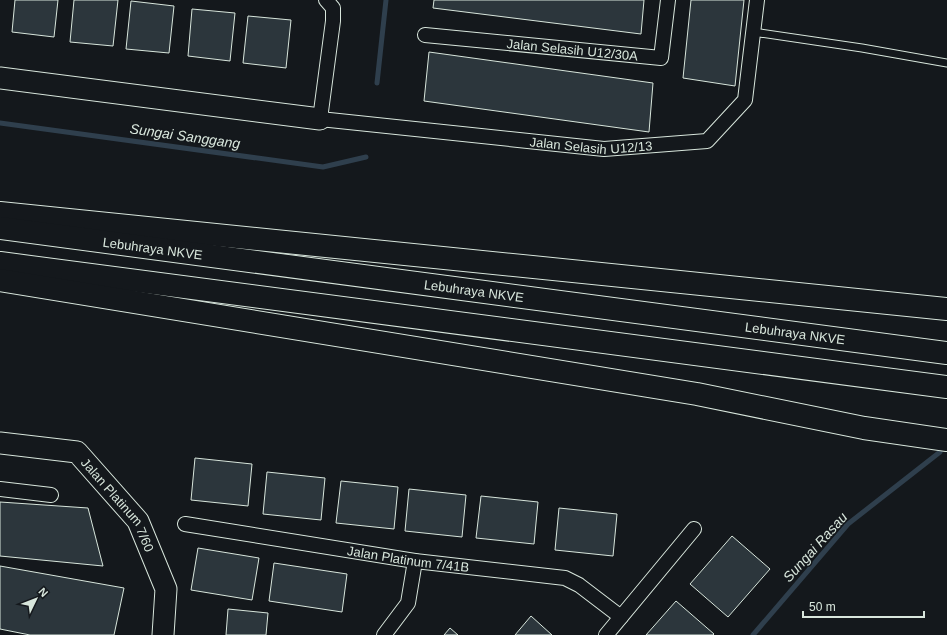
<svg xmlns="http://www.w3.org/2000/svg" width="947" height="635" viewBox="0 0 947 635" font-family="Helvetica,sans-serif">
<style>
.lines{fill:none;stroke-linecap:round;stroke-linejoin:round}
.stream{stroke:#2f3f4d;stroke-width:5}
.building{fill:#2c363c;stroke:#d8e6dc}
.lane-casing{stroke:#d8e6dc;stroke-width:9}
.street-casing{stroke:#d8e6dc;stroke-width:16}
.secondary-casing{stroke:#d8e6dc;stroke-width:23}
.highway-casing{stroke:#d8e6dc;stroke-width:24}
.lane{stroke:#14181c;stroke-width:7}
.street{stroke:#14181c;stroke-width:14}
.secondary{stroke:#14181c;stroke-width:21}
.highway{stroke:#14181c;stroke-width:22}
.labels{text-anchor:middle;stroke-width:3;stroke-linejoin:round;paint-order:stroke}
.street-label{font-size:13px;fill:#d8e6dc;stroke:#14181c}
.water-label{font-size:14px;font-style:italic;fill:#d8e6dc;stroke:#14181c}
</style>
<rect width="100%" height="100%" fill="#14181c"/>
<g class="lines">
<g class="stream">
<polyline points="377,83 386,0"/>
<polyline points="0,123 323,167 366,157"/>
<polyline points="753,635 848,524 940,452"/>
</g>
</g>
<g class="building">
<polygon points="15,0 58,0 54,37 12,32"/>
<polygon points="74,0 118,0 113,46 70,42"/>
<polygon points="434,0 644,0 641,34 433,8"/>
<polygon points="691,0 744,0 735,86 683,78"/>
<polygon points="131,1 174,6 169,53 126,49"/>
<polygon points="192,9 235,13 230,61 188,56"/>
<polygon points="248,16 291,20 286,68 243,63"/>
<polygon points="429,52 653,83 649,132 424,101"/>
<polygon points="195,458 252,464 248,506 191,500"/>
<polygon points="267,472 325,478 321,520 263,514"/>
<polygon points="341,481 398,487 394,529 336,523"/>
<polygon points="409,489 466,495 462,537 405,531"/>
<polygon points="481,496 538,502 534,544 476,538"/>
<polygon points="0,502 88,508 103,566 0,556"/>
<polygon points="559,508 617,514 613,556 555,550"/>
<polygon points="732,536 770,569 728,617 690,584"/>
<polygon points="198,548 259,558 252,600 191,590"/>
<polygon points="274,563 347,574 342,612 269,601"/>
<polygon points="0,566 124,588 114,635 30,635 0,629"/>
<polygon points="676,601 714,634 713,635 646,635"/>
<polygon points="228,609 268,613 266,635 226,635"/>
<polygon points="531,616 552,635 515,635"/>
<polygon points="450,628 458,635 444,635"/>
</g>
<g class="lines">
<defs>
<polyline id="lane" points="753,32 862,48 947,63"/>
<g id="street">
<path id="s1" d="M326,0L333,8V21L320,119L604,149L707,141L745,100L757,0"/>
<path id="s2" d="M425,35L661,58L668,0"/>
<polyline points="0,489 51,495"/>
<path id="s3" d="M185,524L415,561L565,578L579,585L621,617"/>
<polyline points="384,635 408,603 415,561"/>
<polyline points="606,635 694,529"/>
</g>
<g id="secondary">
<polyline points="0,78 320,119"/>
<path id="s4" d="M0,443L77,452L138,521L166,589L163,635"/>
</g>
<g id="highway">
<polyline points="0,213 947,309"/>
<path id="s5" d="M0,228L947,353"/>
<polyline points="0,263 947,387"/>
<polyline points="0,280 697,394 864,428 947,440"/>
</g>
</defs>
<use href="#lane" class="lane-casing"/>
<use href="#street" class="street-casing"/>
<use href="#secondary" class="secondary-casing"/>
<use href="#highway" class="highway-casing"/>
<use href="#lane" class="lane"/>
<use href="#street" class="street"/>
<use href="#secondary" class="secondary"/>
<use href="#highway" class="highway"/>
</g>
<g class="labels">
<g class="street-label">
<text dy="5" stroke="none"><textPath href="#s2" startOffset="148">Jalan Selasih U12/30A</textPath></text>
<text dy="5" stroke="none"><textPath href="#s1" startOffset="395">Jalan Selasih U12/13</textPath></text>
<text dy="5" stroke="none"><textPath href="#s5" startOffset="154">Lebuhraya NKVE</textPath></text>
<text dy="5" stroke="none"><textPath href="#s5" startOffset="478">Lebuhraya NKVE</textPath></text>
<text dy="5" stroke="none"><textPath href="#s5" startOffset="802">Lebuhraya NKVE</textPath></text>
<text dy="5" stroke="none"><textPath href="#s4" startOffset="145">Jalan Platinum 7/60</textPath></text>
<text dy="5" stroke="none"><textPath href="#s3" startOffset="226">Jalan Platinum 7/41B</textPath></text>
</g>
<g class="water-label">
<text transform="translate(185 136) rotate(8)" y="5">Sungai Sanggang</text>
<text transform="translate(815 547) rotate(-48)" y="5">Sungai Rasau</text>
</g>
</g>
<g transform="translate(36 599) rotate(47)" stroke="#14181c" stroke-width="3" paint-order="stroke">
<path d="M0-3L7 15L0 10L-7 15Z" fill="#d8e6dc"/>
<text y="-6" font-size="11" font-weight="bold" text-anchor="middle" fill="#d8e6dc">N</text>
</g>
<path d="M803 611v6h121v-6" fill="none" stroke="#d8e6dc" stroke-width="2"/>
<text x="809" y="611" font-size="12" fill="#d8e6dc" stroke="#14181c" stroke-width="3" paint-order="stroke">50 m</text>
</svg>
